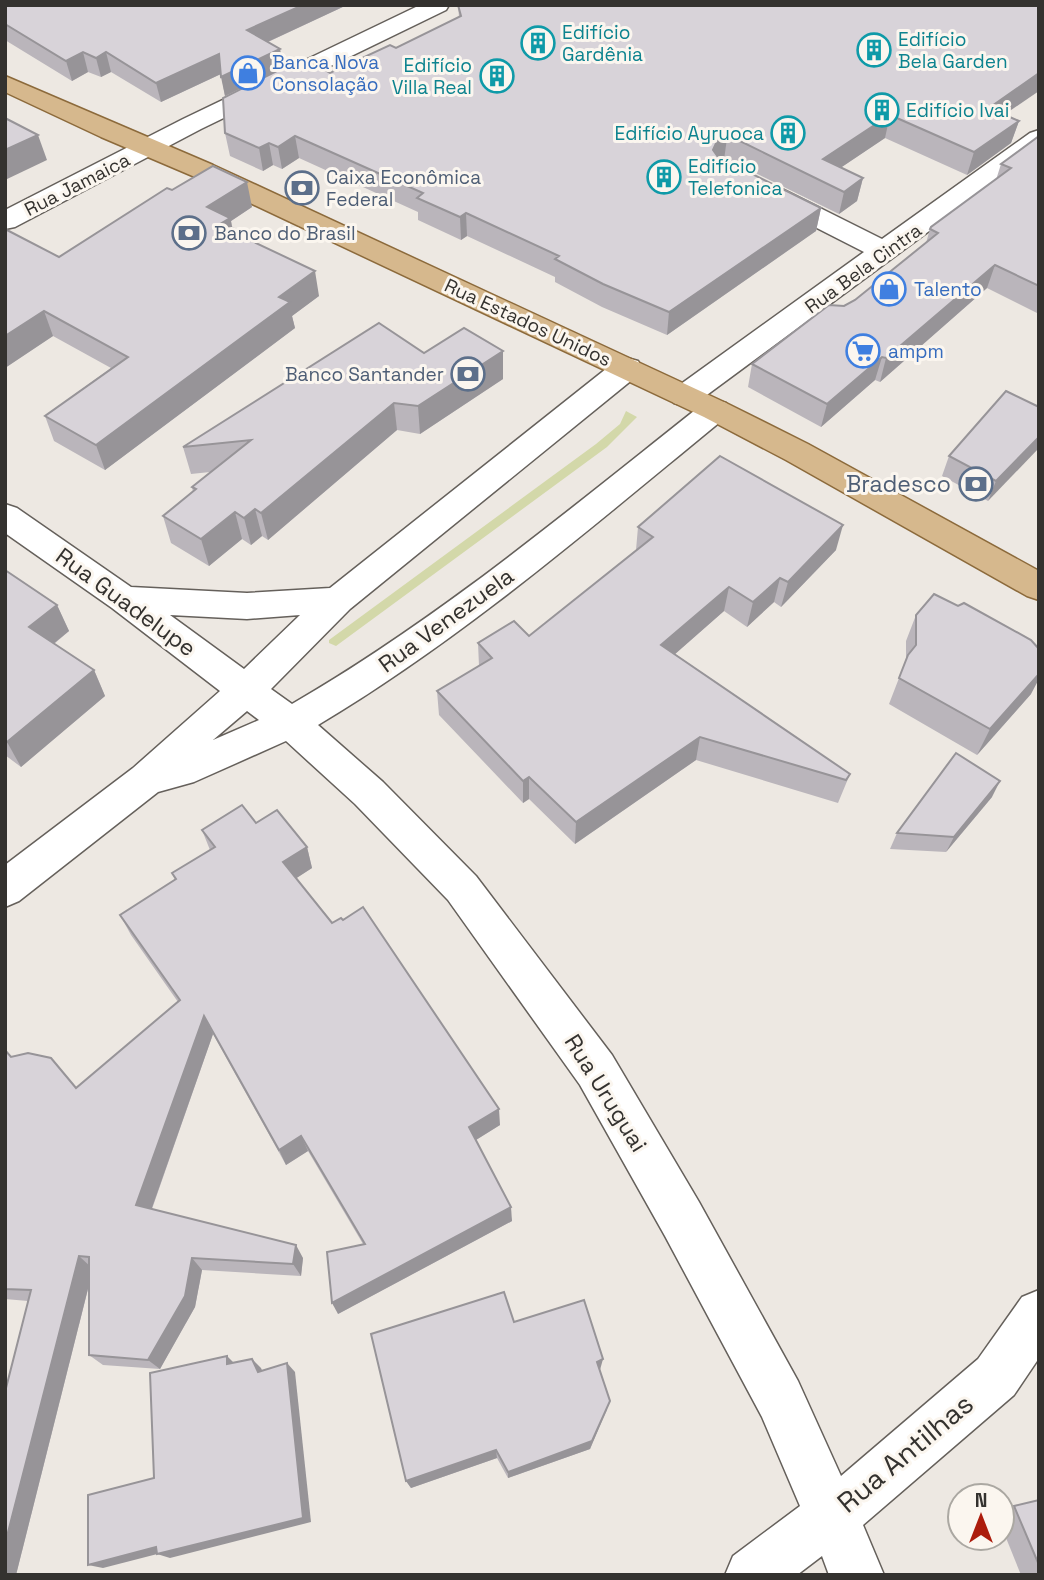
<svg xmlns="http://www.w3.org/2000/svg" width="1044" height="1580" viewBox="0 0 1044 1580" font-family="'Space Grotesk',sans-serif">
<style>
.green{fill:#d3d8a9}
.lines{fill:none;stroke-linecap:round;stroke-linejoin:round}
.minor-casing{stroke:#65605b;stroke-width:3}
.major-casing{stroke:#8c6a3b;stroke-width:3}
.minor{fill:#fff;fill-rule:evenodd}
.major{fill:#d6b88d;fill-rule:evenodd}
.wall{fill:#bab5bb}
.shaded-wall{fill:#979498}
.building{fill:#d8d3d9;stroke:#979498;stroke-width:2}
.labels{text-anchor:middle;stroke-width:6;stroke-linejoin:round;paint-order:stroke}
.far-culture-label{font-size:19px;fill:#0d838f;stroke:#fbf6ef;text-anchor:start}
.far-shop-label{font-size:19px;fill:#366cbe;stroke:#fbf6ef;text-anchor:start}
.far-service-label{font-size:19px;fill:#4e5e75;stroke:#fbf6ef;text-anchor:start}
.far-street-label{font-size:19px;fill:#34322f;stroke:#fbf6ef}
.service-label{font-size:23px;fill:#4e5e75;stroke:#fbf6ef;text-anchor:end}
.street-label{font-size:23px;fill:#34322f;stroke:#fbf6ef}
.near-street-label{font-size:28px;fill:#34322f;stroke:#fbf6ef}
</style>
<rect width="100%" height="100%" fill="#ede8e2"/>
<polygon class="green" points="626,411 637,417 607,447 336,646 329,643 329,640 596,444 620,424"/>
<g class="lines">
<defs>
<g id="minor">
<polygon points="420,5 449,5 446,10 201,129 15,227 5,229 5,210 183,119"/>
<polygon points="1039,130 1039,150 696,403 685,406 674,403 670,396 674,389 864,252 762,200 758,194 762,188 771,186 780,188 882,239 1030,133"/>
<path d="M627,358L638,361L642,368L638,375L350,609L271,689L292,704C439,619 571,508 704,403L715,400L726,403L730,410L726,417C594,525 464,638 318,725L383,782L476,876L612,1055L699,1202L798,1381L841,1476L978,1359L1022,1297L1039,1290V1358L1014,1395L863,1525L884,1575H829L822,1556L797,1575H725L733,1556L800,1506L762,1417L665,1236L580,1085L448,900L355,804L286,741L194,782L158,792L19,901L5,907V865L133,768L220,691L112,608L5,533V504L17,508L131,587L247,593L330,588L616,361ZM170,615L247,619L300,615L244,669ZM247,711L259,720L213,740Z"/>
</g>
<polygon id="major" points="5,76 213,165 726,403 808,444 1039,571 1039,600 1027,596 786,460 704,417 195,177 101,137 5,92"/>
</defs>
<use href="#minor" class="minor-casing"/>
<use href="#major" class="major-casing"/>
<use href="#minor" class="minor"/>
<use href="#major" class="major"/>
</g>
<g class="wall">
<polygon points="5,5 347,5 268,42 280,49 283,68 225,96 221,74 161,102 111,72 101,77 88,72 72,81 5,40"/>
<polygon points="458,5 1005,114 1019,121 1011,143 967,175 885,138 840,168 863,178 857,201 839,214 735,163 726,161 821,208 816,231 667,335 602,307 555,282 555,277 467,236 461,240 418,220 418,212 299,158 282,169 273,165 263,171 230,156 225,133 330,73 396,48 459,17"/>
<polygon points="1039,136 1039,314 987,288 880,382 875,380 821,427 748,387 752,364 844,306 855,300 926,243 930,229 996,180 1001,164"/>
<polygon points="172,190 252,207 231,221 232,228 241,232 242,237 319,296 292,316 295,328 105,470 54,441 45,416 111,368 53,336 5,368 5,229 59,257"/>
<polygon points="424,353 503,379 420,434 397,430 268,540 262,536 251,545 242,539 209,566 171,543 163,516 193,492 192,487 210,472 191,474 183,447"/>
<polygon points="1039,407 988,501 942,476 949,456"/>
<polygon points="638,527 836,550 781,607 774,602 747,627 724,611 675,654 850,774 838,803 696,760 575,844 529,799 523,803 439,715 437,691 479,666 478,643 529,636 636,550"/>
<polygon points="5,570 57,605 69,631 54,644 94,670 105,696 21,767 5,755"/>
<polygon points="916,615 1031,694 977,755 889,704 906,660 906,641"/>
<polygon points="992,797 946,852 890,849 897,833"/>
<polygon points="256,823 307,847 312,868 296,878 500,1125 476,1140 512,1221 338,1314 363,1244 308,1151 286,1165 213,1034 152,1209 303,1258 301,1276 202,1270 195,1307 160,1369 103,1365 89,1355 89,1285 16,1575 28,1301 5,1299 5,1050 11,1057 76,1088 178,1002 131,935 120,915 175,880 172,873 210,850 202,830"/>
<polygon points="514,1322 600,1370 607,1410 590,1449 508,1478 497,1458 411,1488 406,1481"/>
<polygon points="1039,1500 1039,1575 1021,1575 1002,1528 1002,1510"/>
</g>
<g class="shaded-wall">
<polygon points="303,5 347,5 250,50 247,30"/>
<polygon points="280,49 283,68 225,96 221,77"/>
<polygon points="83,52 88,72 72,81 66,61"/>
<polygon points="106,52 111,72 101,77 96,58"/>
<polygon points="219,54 223,73 161,102 156,83"/>
<polygon points="1039,73 1039,91 982,130 989,108"/>
<polygon points="890,115 885,138 821,181 823,159"/>
<polygon points="1019,121 1011,143 967,175 974,152"/>
<polygon points="38,135 47,160 5,180 5,150"/>
<polygon points="295,136 299,158 282,169 278,147"/>
<polygon points="727,138 724,160 710,172 713,150 717,141"/>
<polygon points="269,143 273,165 263,171 259,148"/>
<polygon points="863,178 857,201 839,214 844,192"/>
<polygon points="247,182 252,207 231,221 235,243 207,207"/>
<polygon points="821,208 816,231 667,335 669,312"/>
<polygon points="466,213 467,236 461,240 460,217"/>
<polygon points="995,265 987,288 880,382 886,358"/>
<polygon points="315,271 319,296 292,316 295,328 105,470 96,445 279,297"/>
<polygon points="44,311 53,336 5,368 5,336"/>
<polygon points="503,351 503,379 420,434 418,406"/>
<polygon points="882,357 875,380 821,427 827,404"/>
<polygon points="394,403 397,430 268,540 261,513"/>
<polygon points="1039,437 1039,448 988,501 996,481"/>
<polygon points="255,509 262,536 251,545 244,518"/>
<polygon points="235,512 242,539 209,566 201,539"/>
<polygon points="843,525 836,550 781,607 788,582"/>
<polygon points="780,578 774,602 747,627 753,602"/>
<polygon points="729,587 724,611 658,669 661,645"/>
<polygon points="57,605 69,631 42,653 29,627"/>
<polygon points="94,670 105,696 21,767 7,742"/>
<polygon points="1039,674 1039,679 1031,694 977,755 990,729"/>
<polygon points="700,737 696,760 575,844 576,822"/>
<polygon points="529,777 529,799 523,803 523,781"/>
<polygon points="1000,781 992,797 946,852 954,837"/>
<polygon points="307,847 312,868 289,883 283,862"/>
<polygon points="204,1016 213,1034 148,1219 136,1205"/>
<polygon points="499,1109 500,1125 471,1143 469,1127"/>
<polygon points="301,1136 308,1151 286,1165 279,1150"/>
<polygon points="511,1207 512,1221 338,1314 332,1303"/>
<polygon points="296,1245 303,1258 301,1276 293,1264"/>
<polygon points="79,1256 93,1269 16,1575 5,1575 5,1544"/>
<polygon points="192,1258 202,1270 195,1307 160,1369 148,1360"/>
<polygon points="227,1356 237,1366 227,1364"/>
<polygon points="252,1359 261,1368 267,1381 258,1372"/>
<polygon points="603,1359 600,1370 594,1372 597,1362"/>
<polygon points="287,1363 295,1372 311,1522 170,1558 157,1554"/>
<polygon points="610,1401 590,1449 508,1478 508,1472"/>
<polygon points="496,1450 497,1458 411,1488 406,1481"/>
<polygon points="156,1547 169,1551 103,1568 88,1565"/>
</g>
<g class="building">
<polygon points="5,5 303,5 247,30 280,49 221,77 219,54 156,83 106,52 96,58 83,52 66,61 5,24"/>
<polygon points="458,5 1039,5 1039,73 989,108 1019,121 974,152 890,115 823,159 863,178 844,192 738,140 727,138 717,141 713,150 718,157 821,208 669,312 603,284 555,259 559,256 466,213 460,217 417,198 423,193 295,136 278,147 269,143 259,148 225,133 223,98 303,58 330,73 390,45 396,48 461,16"/>
<polygon points="5,118 38,135 5,150"/>
<polygon points="1039,136 1039,286 995,265 886,358 882,357 827,404 752,364 829,305 844,306 855,300 938,233 930,229 931,227 1011,168 1001,164"/>
<polygon points="213,166 247,182 207,207 230,218 222,223 241,232 237,234 315,271 279,297 290,302 96,445 45,416 128,357 44,311 5,336 5,229 59,257 167,188 172,190"/>
<polygon points="379,323 424,353 464,328 503,351 418,406 394,403 261,513 255,509 244,518 235,512 201,539 163,516 196,489 192,487 251,440 183,447"/>
<polygon points="1006,391 1039,407 1039,437 996,481 949,456"/>
<polygon points="720,456 843,525 788,582 780,578 753,602 729,587 661,645 850,774 846,780 700,737 576,822 529,777 523,781 437,691 492,658 478,643 514,621 529,636 653,537 638,527"/>
<polygon points="5,570 57,605 29,627 94,670 7,742 5,741"/>
<polygon points="934,594 958,606 964,603 1031,640 1039,649 1039,674 990,729 899,678 908,655 916,645 916,615"/>
<polygon points="956,753 1000,781 954,837 897,833"/>
<polygon points="242,805 256,823 277,810 307,847 283,862 332,923 341,918 343,920 363,907 499,1109 469,1127 511,1207 332,1303 327,1252 365,1244 301,1136 279,1150 204,1016 136,1205 296,1245 293,1264 192,1258 185,1296 148,1360 89,1355 89,1257 79,1256 5,1544 5,1392 31,1290 5,1289 5,1050 11,1057 28,1053 51,1058 76,1088 180,1000 120,915 176,879 172,873 215,847 202,830"/>
<polygon points="504,1292 514,1322 584,1300 603,1359 597,1362 610,1401 592,1441 508,1472 496,1450 406,1481 371,1334"/>
<polygon points="227,1356 227,1364 252,1359 258,1372 287,1363 303,1518 157,1554 156,1547 88,1565 88,1495 154,1478 150,1373"/>
<polygon points="1039,1500 1039,1565 1014,1506"/>
</g>
<defs>
<symbol id="building-ring" viewBox="-11 -11 22 22"><circle r="9.5" fill="#fbf6ef" stroke="#0f9aa8" stroke-width="1.5"/><path d="M-4-6H4V6H1V3H-1V6H-4ZM-2.5-4.3h1.7v1.8h-1.7ZM.8-4.3h1.7v1.8H.8ZM-2.5-1h1.7V.8h-1.7ZM.8-1h1.7V.8H.8Z" fill="#0f9aa8"/></symbol>
<symbol id="shop-ring" viewBox="-11 -11 22 22"><circle r="9.5" fill="#fbf6ef" stroke="#3f7fe0" stroke-width="1.5"/><path d="M-5-2.5h2.3a2.7 3.5 0 0 1 5.4 0H5L5.5 6h-11ZM-1.5-2.5h3a1.5 2.3 0 0 0-3 0Z" fill="#3f7fe0"/></symbol>
<symbol id="bank-ring" viewBox="-11 -11 22 22"><circle r="9.5" fill="#fbf6ef" stroke="#5c6f8a" stroke-width="1.5"/><path d="M-6-4H6V4H-6ZM0-2.3a2.3 2.3 0 1 0 0 4.6a2.3 2.3 0 1 0 0-4.6Z" fill="#5c6f8a"/></symbol>
<symbol id="supermarket-ring" viewBox="-11 -11 22 22"><circle r="9.5" fill="#fbf6ef" stroke="#3f7fe0" stroke-width="1.5"/><path d="M-6-5.5h2.5l.6 2H6L4.5 2H-2.5L-4.4-4H-6ZM-1.5 3.2a1.3 1.3 0 1 0 .1 0ZM3 3.2a1.3 1.3 0 1 0 .1 0Z" fill="#3f7fe0"/></symbol>
</defs>
<g fill-rule="evenodd">
<use href="#building-ring" x="519" y="24" width="38" height="38"/>
<use href="#building-ring" x="855" y="31" width="38" height="38"/>
<use href="#shop-ring" x="229" y="54" width="38" height="38"/>
<use href="#building-ring" x="478" y="57" width="38" height="38"/>
<use href="#building-ring" x="863" y="91" width="38" height="38"/>
<use href="#building-ring" x="769" y="114" width="38" height="38"/>
<use href="#building-ring" x="645" y="158" width="38" height="38"/>
<use href="#bank-ring" x="283" y="169" width="38" height="38"/>
<use href="#bank-ring" x="170" y="214" width="38" height="38"/>
<use href="#shop-ring" x="870" y="270" width="38" height="38"/>
<use href="#supermarket-ring" x="844" y="332" width="38" height="38"/>
<use href="#bank-ring" x="449" y="355" width="38" height="38"/>
<use href="#bank-ring" x="957" y="465" width="38" height="38"/>
</g>
<g class="labels">
<g class="far-culture-label">
<text x="562" y="39">Edifício<tspan x="562" dy="22">Gardênia</tspan></text>
<text x="898" y="46">Edifício<tspan x="898" dy="22">Bela Garden</tspan></text>
<text x="472" y="72" text-anchor="end">Edifício<tspan x="472" dy="22">Villa Real</tspan></text>
<text x="906" y="117">Edifício Ivai</text>
<text x="764" y="140" text-anchor="end">Edifício Ayruoca</text>
<text x="688" y="173">Edifício<tspan x="688" dy="22">Telefonica</tspan></text>
</g>
<g class="far-shop-label">
<text x="272" y="69">Banca Nova<tspan x="272" dy="22">Consolação</tspan></text>
<text x="914" y="296">Talento</text>
<text x="888" y="358">ampm</text>
</g>
<g class="far-service-label">
<text x="326" y="184">Caixa Econômica<tspan x="326" dy="22">Federal</tspan></text>
<text x="214" y="240">Banco do Brasil</text>
<text x="444" y="381" text-anchor="end">Banco Santander</text>
</g>
<g class="far-street-label">
<text transform="translate(77 184) rotate(-27)" y="7">Rua Jamaica</text>
<text transform="translate(863 268) rotate(-36)" y="7">Rua Bela Cintra</text>
<text transform="translate(528 322) rotate(25)" y="7">Rua Estados Unidos</text>
</g>
<g class="service-label">
<text x="951" y="492">Bradesco</text>
</g>
<g class="street-label">
<text transform="translate(126 602) rotate(36)" y="8">Rua Guadelupe</text>
<text transform="translate(446 620) rotate(-36)" y="8">Rua Venezuela</text>
<text transform="translate(606 1093) rotate(58)" y="8">Rua Uruguai</text>
</g>
<g class="near-street-label">
<text transform="translate(905 1453) rotate(-40)" y="10">Rua Antilhas</text>
</g>
</g>
<rect width="1044" height="1580" fill="none" stroke="#34322f" stroke-width="14"/>
<g transform="translate(981 1517)"><circle r="33" fill="#fbf6ef" stroke="#aba8a2" stroke-width="2"/>
<path d="M0-5L12 26L0 18L-12 26Z" fill="#ac1c0c"/>
<text y="-10" font-size="19" font-weight="bold" text-anchor="middle" fill="#34322f">N</text>
</g>
</svg>
